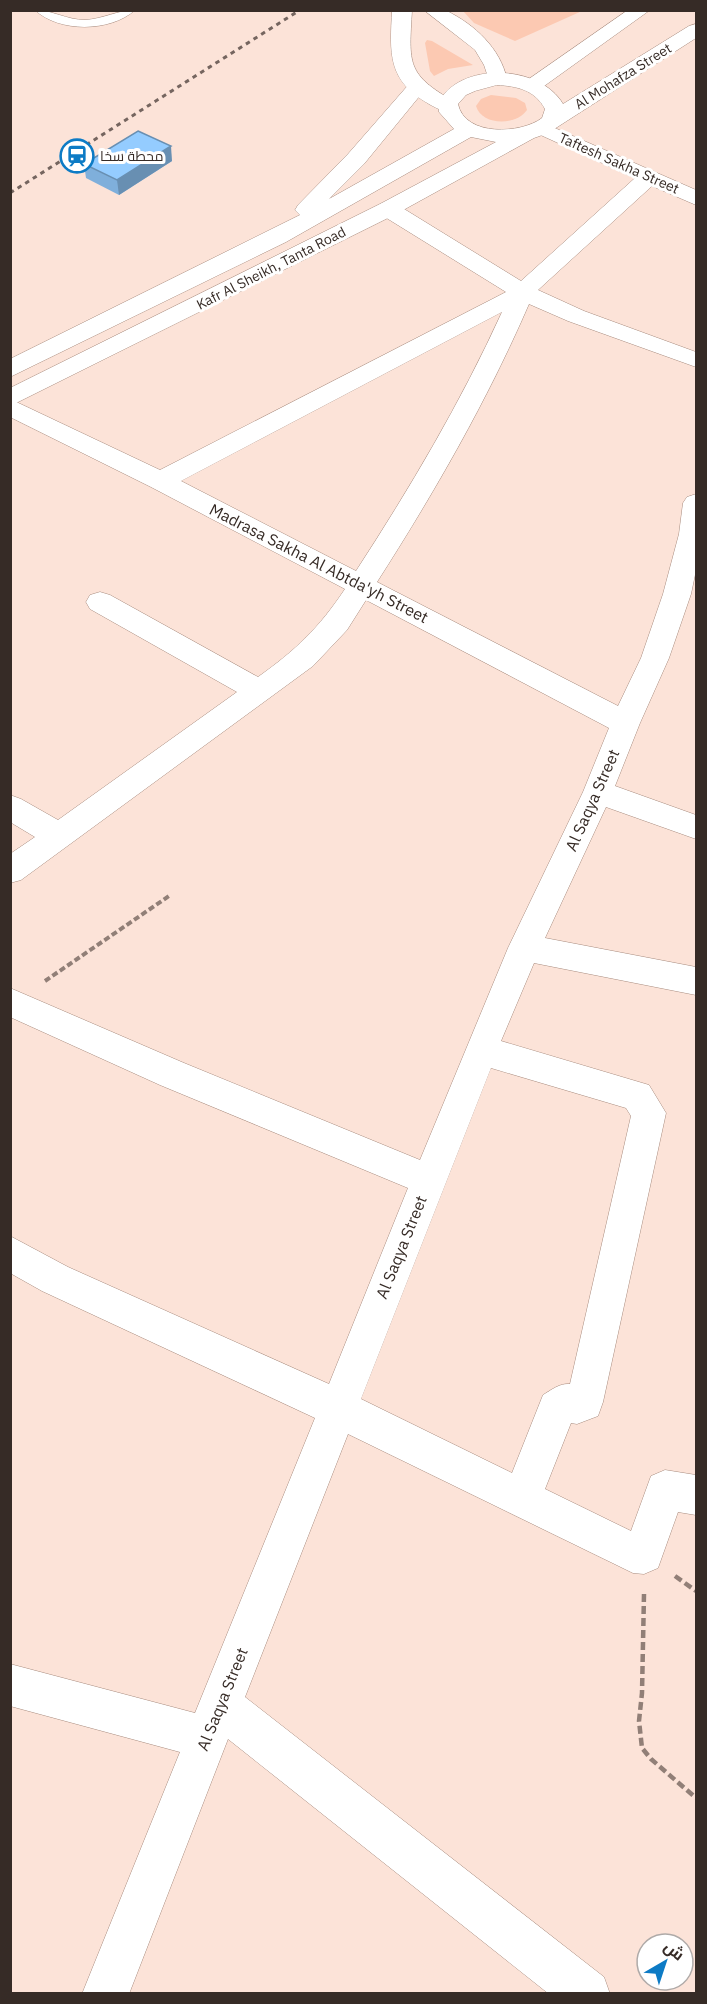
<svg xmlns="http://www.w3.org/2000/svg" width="707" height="2004" viewBox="0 0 707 2004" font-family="'IBM Plex Sans',Cairo,sans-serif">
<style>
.green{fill:#fcc9b2}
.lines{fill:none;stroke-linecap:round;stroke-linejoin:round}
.service-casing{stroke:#a88c7f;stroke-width:1}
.minor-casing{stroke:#a88c7f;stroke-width:1}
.tertiary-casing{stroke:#a88c7f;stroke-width:1}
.secondary-casing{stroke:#a88c7f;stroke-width:1}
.primary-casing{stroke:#a88c7f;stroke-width:1}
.path-far1{stroke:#917f77;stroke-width:4;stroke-dasharray:6 3;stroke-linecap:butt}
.path{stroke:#917f77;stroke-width:4.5;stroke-dasharray:8 4;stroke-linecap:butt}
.service{fill:#fff;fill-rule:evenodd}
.minor{fill:#fff;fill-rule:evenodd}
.tertiary{fill:#fff;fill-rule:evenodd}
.secondary{fill:#fff;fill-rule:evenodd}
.primary{fill:#fff;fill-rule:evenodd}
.rail{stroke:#75655f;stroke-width:3;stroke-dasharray:4.5 4.5;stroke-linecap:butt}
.wall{fill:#7fafdb}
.shaded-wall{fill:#688fb2}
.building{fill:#94ccff;stroke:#688fb2;stroke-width:1.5}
.labels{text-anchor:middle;stroke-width:6;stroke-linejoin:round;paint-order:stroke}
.far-street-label{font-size:14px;fill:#362b26;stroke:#fff}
.far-poi-label{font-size:14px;fill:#362b26;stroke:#fff;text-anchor:start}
.street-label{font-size:16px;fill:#362b26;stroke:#fff}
</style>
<rect width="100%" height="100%" fill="#fce3d8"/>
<g class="green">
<polygon points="463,11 582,11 515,41 474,23"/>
<polygon points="427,40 432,41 473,65 448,69 434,76 430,71 425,43"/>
<path d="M491,95L516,98L525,103L527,110C516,126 482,126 476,106L481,99Z"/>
</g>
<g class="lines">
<defs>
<path id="service" d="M35,10C52,10 67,20 85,20C103,19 118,10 135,10C111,32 59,33 35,10Z"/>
<path id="minor" d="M541,122L696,190V205L652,186L538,290L584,311L696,352V367L568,321L529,304C487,401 434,493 377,582L618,706L641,658L663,594L679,534L683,503L687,497L696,494V570L691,594L669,658L640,723L615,786L696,815V839L606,807L545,938L696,967V995L534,963L501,1041L649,1085L666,1113L603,1402L598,1416L577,1424L571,1423L545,1489L631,1531L651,1476L665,1470L696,1475V1515L678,1512L658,1568L644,1574L633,1573L348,1434L245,1697L604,1977L610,1994H549L228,1739L129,1994H82L180,1752L10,1706V1664L195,1713L315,1418L42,1291L10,1273V1236L68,1267L329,1384L408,1188L160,1085L10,1017V988L184,1063L420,1160L508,948L583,792L609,728L366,600L347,630L313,666L21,880L10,883V854L35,837L10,822V795L21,799L58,820L237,692L90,609L86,602L90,595L100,592L110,595L258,677C296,650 319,628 345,589L151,487L10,417V399L160,470L506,292L380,214L377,209L380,204L388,202L396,204L521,281L635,178L534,132L531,128L534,124ZM502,312C461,402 410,488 356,571L181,481ZM491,1068L626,1108L631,1116L570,1384C560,1383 551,1390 543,1395L512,1473L361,1399Z"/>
<g id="tertiary">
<path d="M392,10H412C409,64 406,74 455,102L458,106L455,110C445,113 438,109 429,104C387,80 390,54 392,10Z"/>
<path d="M424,10C430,10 441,9 447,11C475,25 500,48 507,79L504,83H490L484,65L475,50Z"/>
</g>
<polygon id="secondary" points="628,10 650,10 540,89 526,89 523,85 526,81"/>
<path id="primary" d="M696,24V38L548,133L534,138L396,214L10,406V388L380,204L496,142L471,137L286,242L10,377V359L300,215L295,210L298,205L348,154L410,83H424L427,87L364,164L329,199L454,129L439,112L438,104C458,61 540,64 563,104L689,26ZM497,85C517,86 535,90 545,109L542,118C521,134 465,137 458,104L466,95L475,91Z"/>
</defs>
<use href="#service" class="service-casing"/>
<use href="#minor" class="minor-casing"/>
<use href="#tertiary" class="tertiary-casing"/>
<use href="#secondary" class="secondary-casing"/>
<use href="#primary" class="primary-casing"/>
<polyline class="path-far1" points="45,981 169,896"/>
<g class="path">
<polyline points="675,1576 696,1591"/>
<polyline points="644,1594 642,1693 639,1721 642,1748 651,1759 696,1798"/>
</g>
<use href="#service" class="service"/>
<use href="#minor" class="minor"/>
<use href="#tertiary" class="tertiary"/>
<use href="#secondary" class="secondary"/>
<use href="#primary" class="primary"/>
<polyline class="rail" points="10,193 300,10"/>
</g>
<polygon class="wall" points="172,161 119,195 86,178 84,164"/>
<polygon class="shaded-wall" points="171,146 172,161 119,195 117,180"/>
<polygon class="building" points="138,131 171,146 117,180 84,164"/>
<defs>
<symbol id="station-ring" viewBox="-11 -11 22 22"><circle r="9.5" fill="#fff" stroke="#0d7bc5" stroke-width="1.5"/><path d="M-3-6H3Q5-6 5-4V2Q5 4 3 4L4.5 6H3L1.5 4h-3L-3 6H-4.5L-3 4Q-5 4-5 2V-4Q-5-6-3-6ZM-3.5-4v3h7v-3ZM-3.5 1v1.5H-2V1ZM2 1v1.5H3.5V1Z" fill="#0d7bc5"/></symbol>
</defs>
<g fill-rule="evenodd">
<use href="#station-ring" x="58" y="137" width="38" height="38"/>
</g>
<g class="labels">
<g class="far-street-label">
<text transform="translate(623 76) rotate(-32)" y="5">Al Mohafza Street</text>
<text transform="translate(619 163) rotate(24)" y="5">Taftesh Sakha Street</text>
<text transform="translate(271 268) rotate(-27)" y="5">Kafr Al Sheikh, Tanta Road</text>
</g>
<g class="far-poi-label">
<text x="100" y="161">محطة سخا</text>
</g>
<g class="street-label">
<text transform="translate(319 563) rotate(27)" y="6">Madrasa Sakha Al Abtda'yh Street</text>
<text transform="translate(592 800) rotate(-66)" y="6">Al Saqya Street</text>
<text transform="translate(401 1247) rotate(-68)" y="6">Al Saqya Street</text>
<text transform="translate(222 1699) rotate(-68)" y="6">Al Saqya Street</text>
</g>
</g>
<rect width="707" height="2004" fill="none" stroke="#362b26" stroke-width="24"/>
<g transform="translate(665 1962) rotate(39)"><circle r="28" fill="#ffffff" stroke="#afaaa8" stroke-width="1.5"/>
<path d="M0-4.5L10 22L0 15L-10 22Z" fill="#0d7bc5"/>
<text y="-9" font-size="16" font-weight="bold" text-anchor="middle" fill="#362b26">ش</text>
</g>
</svg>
